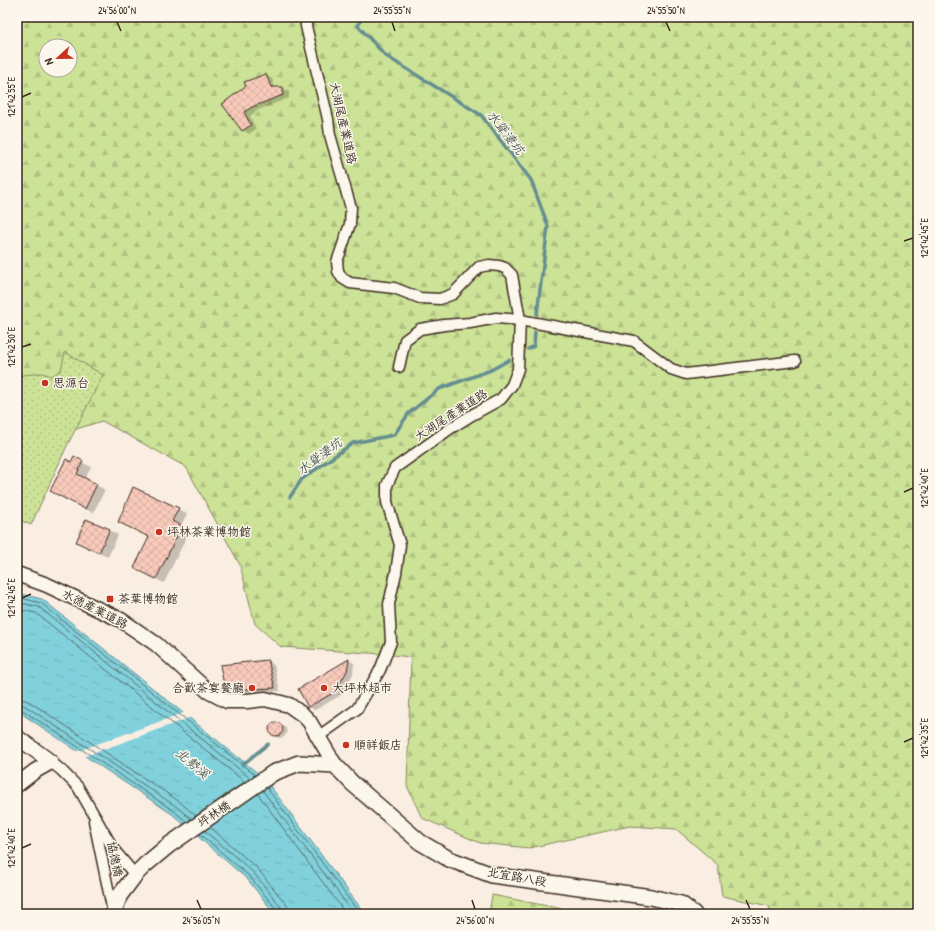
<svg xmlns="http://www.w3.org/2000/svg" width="935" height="931" viewBox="0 0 935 931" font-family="'Patrick Hand','LXGW WenKai TC',sans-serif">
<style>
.forest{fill:url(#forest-firs);stroke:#84865a;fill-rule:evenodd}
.park{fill:url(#park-dots);stroke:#84865a}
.water{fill:url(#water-ripples);stroke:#658e91}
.pier{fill:#faeee2}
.shadow{fill:#0003}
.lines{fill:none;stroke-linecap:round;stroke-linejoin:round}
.shore{stroke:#576d6a;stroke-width:1}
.stream{stroke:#658e91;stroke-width:3.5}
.building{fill:url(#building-cross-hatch);stroke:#3b2a1e}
.street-casing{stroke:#3b2a1e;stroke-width:13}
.secondary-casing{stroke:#3b2a1e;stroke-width:17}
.primary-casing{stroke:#3b2a1e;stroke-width:18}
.street{stroke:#fbf7ec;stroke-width:10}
.secondary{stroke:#fbf7ec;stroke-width:14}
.primary{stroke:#fbf7ec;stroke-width:15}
.ticks{fill:none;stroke:#3b2a1e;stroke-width:1.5}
.poi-dot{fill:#c8321e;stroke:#fbf7ec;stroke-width:1.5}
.labels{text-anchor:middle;stroke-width:3;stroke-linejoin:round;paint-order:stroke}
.street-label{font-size:12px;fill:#3b2a1e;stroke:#fbf7ec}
.poi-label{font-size:12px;fill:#3b2a1e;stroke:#fbf7ec;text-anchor:start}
.water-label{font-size:13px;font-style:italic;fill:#505c57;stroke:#fbf7ec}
.neatline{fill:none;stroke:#3b2a1e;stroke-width:1.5}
.ticks-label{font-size:10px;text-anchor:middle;fill:#3b2a1e}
</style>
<defs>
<pattern id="forest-firs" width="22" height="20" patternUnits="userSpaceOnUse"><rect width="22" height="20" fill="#cce297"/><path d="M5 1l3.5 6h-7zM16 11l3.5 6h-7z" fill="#b0c282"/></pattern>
<pattern id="park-dots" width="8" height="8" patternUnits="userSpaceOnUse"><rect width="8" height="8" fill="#cce297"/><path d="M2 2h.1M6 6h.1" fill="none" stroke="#b0c282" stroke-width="1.8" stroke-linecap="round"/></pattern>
<pattern id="water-ripples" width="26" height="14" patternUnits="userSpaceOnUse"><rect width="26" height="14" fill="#81d1dd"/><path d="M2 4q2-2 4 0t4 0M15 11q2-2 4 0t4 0" fill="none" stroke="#70b4bd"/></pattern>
<pattern id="building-cross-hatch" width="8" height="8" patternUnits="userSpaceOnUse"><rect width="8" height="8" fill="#f8cabc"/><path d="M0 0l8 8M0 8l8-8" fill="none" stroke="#d6aea1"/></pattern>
</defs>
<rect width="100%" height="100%" fill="#faeee2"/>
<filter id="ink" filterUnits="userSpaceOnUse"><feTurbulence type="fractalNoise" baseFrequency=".025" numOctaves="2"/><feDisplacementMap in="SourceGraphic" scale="8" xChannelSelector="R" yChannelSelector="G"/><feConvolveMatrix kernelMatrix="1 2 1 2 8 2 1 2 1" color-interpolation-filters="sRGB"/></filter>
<g filter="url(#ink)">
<g class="forest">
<path d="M17,17H918V914H771L769,906L722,896L718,865L676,829L630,826L529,848L480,843L422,818L407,786L411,657L382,654L281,647L255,624L240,565L186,467L102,421L48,438L17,433ZM46,46H70V70H46Z"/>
<polygon points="492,895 588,914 489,914"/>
</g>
<polygon class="park" points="65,352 103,375 66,448 31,525 22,521 17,519 17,377 23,375 42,373 52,376 61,370"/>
<polygon class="water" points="17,593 42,599 265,779 365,914 275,914 247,879 172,814 22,714 17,714"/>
<polygon class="pier" points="186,712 192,717 83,757 75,752"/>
<g class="shadow">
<polygon points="265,75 272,79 275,88 283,88 289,91 289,98 258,110 250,116 256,129 249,134 243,130 223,104"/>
<polygon points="74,458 91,467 85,479 105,490 93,513 60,496"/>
<polygon points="178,509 187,514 180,527 189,532 164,583 144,573"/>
<polygon points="109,530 118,535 108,557 85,546"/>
<polygon points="349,660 354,663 353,674 341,695 315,710 309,707 300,690"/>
<polygon points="268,661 274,665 280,691 232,693 226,689"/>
<polygon points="277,723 286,728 287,733 284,737 279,738 270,733 269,728 272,724"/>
</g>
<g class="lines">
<g class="shore">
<polyline points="17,597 41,603 255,775"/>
<polyline points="17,602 39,607 250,778"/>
<polyline points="17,609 36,613 245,782"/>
<polyline points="17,699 25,700 30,702 180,802 196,816"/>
<polyline points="17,705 23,705 27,707 177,807 191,819"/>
<polyline points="17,710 24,711 174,811 187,822"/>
<polyline points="267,788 360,914"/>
<polyline points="263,791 354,914"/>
<polyline points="258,794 346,914"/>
<polyline points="210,827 257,868 286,904 289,909 289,914"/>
<polyline points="205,831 253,872 281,907 283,914"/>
<polyline points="200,834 249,876 277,910 278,914"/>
</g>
<g class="stream">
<polyline points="362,17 358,26 386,56 481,115 531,180 548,226 537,314"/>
<polyline points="528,349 534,346 535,332"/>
<polyline points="290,497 302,479 353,443 394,435 409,413 439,389 491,370 509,360"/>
<polyline points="242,765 268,744"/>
</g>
</g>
<g class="building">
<polygon points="266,74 271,87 283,87 283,95 252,107 244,112 251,125 242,131 222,104 246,86 244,82"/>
<polygon points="74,456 83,461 77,474 97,484 85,509 50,491 66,459 71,462"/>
<polygon points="133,487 179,508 172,521 182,526 156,579 134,568 149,537 118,522"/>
<polygon points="86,519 110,529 99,553 76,542"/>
<polygon points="349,659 347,671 335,692 308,707 298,689"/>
<polygon points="268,660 275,688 225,690 220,665"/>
<circle cx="276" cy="729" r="7"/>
</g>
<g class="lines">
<defs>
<g id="street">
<polyline points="306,17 306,26 328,119 330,135 351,208 350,224 337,262 338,271 342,278 350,283 394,288 420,298 440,299 453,294 479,267 489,265 499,266 505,268 512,275 520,320 518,369 512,385 501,399 472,415 451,428 395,468 387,485 387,502 400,545 396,573 389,604 391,642 380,670 357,709 319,736"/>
<polyline points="399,367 405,340 420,329 444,325 470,323 496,318 520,320 634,341 671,369 686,374 795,361"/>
<polyline points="51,762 61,770 78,787 114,850 135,875"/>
<polyline points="94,821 113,912"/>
</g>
<g id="secondary">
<polyline points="17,574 47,585 121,620 156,644 208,691 227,701 247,701 265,699 289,705 303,715 309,721 335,765"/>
<polyline points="17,737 51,762 35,771 17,785"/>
</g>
<polyline id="primary" points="113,914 120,895 135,875 145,865 169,845 273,773 299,763 335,765 352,783 420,842 449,859 492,875 651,897 681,904 694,914"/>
</defs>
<use href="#street" class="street-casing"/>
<use href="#secondary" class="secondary-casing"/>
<use href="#primary" class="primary-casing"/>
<use href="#street" class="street"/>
<use href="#secondary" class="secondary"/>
<use href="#primary" class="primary"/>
</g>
</g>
<path class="ticks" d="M117,22L121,31M392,22L395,31M666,22L670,31M22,97L31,93M904,241L913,238M22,347L31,344M904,492L913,488M22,598L31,594M904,742L913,738M22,848L31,844M197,900L201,909M472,900L475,909M746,900L750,909"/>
<g class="poi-dot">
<circle cx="45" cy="383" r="4"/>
<circle cx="159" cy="532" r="4"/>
<rect x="106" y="595" width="8" height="8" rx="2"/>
<circle cx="252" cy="688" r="4"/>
<circle cx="324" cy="688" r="4"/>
<circle cx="346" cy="745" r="4"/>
</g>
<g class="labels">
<g class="street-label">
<text transform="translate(343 123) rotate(77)" y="4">大湖尾產業道路</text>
<text transform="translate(451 415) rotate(-33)" y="4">大湖尾產業道路</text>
<text transform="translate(95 609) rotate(27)" y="4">水德產業道路</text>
<text transform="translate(214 814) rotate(-34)" y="4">坪林橋</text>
<text transform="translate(115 859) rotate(78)" y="4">協德橋</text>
<text transform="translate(517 877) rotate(10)" y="4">北宜路八段</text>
</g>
<g class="poi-label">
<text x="53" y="387">思源台</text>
<text x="167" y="536">坪林茶業博物館</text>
<text x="118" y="603">茶葉博物館</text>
<text x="244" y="692" text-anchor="end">合歡茶宴餐廳</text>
<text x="332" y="692">大坪林超市</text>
<text x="354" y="749">順祥飯店</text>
</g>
<g class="water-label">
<text transform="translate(506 132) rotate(52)" y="5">水聳淒坑</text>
<text transform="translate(319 456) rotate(-37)" y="5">水聳淒坑</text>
<text transform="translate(193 763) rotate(40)" y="5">北勢溪</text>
</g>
</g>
<rect width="935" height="931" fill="none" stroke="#fbf7ec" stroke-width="44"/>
<g transform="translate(58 58) rotate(248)"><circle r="19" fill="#fbf7ec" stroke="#aea59a"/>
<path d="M0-3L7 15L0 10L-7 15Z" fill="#c8321e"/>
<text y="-6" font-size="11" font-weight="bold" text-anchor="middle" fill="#3b2a1e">N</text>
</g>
<rect x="22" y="22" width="891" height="887" class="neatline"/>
<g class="ticks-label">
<text x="117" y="14">24°56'00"N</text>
<text x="392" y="14">24°55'55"N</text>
<text x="666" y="14">24°55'50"N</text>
<text transform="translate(11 97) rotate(-90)" y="4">121°42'55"E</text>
<text transform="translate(924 238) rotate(-90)" y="4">121°42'45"E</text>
<text transform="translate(11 347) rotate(-90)" y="4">121°42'50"E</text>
<text transform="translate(924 488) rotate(-90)" y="4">121°42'40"E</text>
<text transform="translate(11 598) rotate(-90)" y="4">121°42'45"E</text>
<text transform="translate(924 738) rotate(-90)" y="4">121°42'35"E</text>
<text transform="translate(11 848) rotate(-90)" y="4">121°42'40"E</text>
<text x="201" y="924">24°56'05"N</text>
<text x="475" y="924">24°56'00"N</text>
<text x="750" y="924">24°55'55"N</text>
</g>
</svg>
